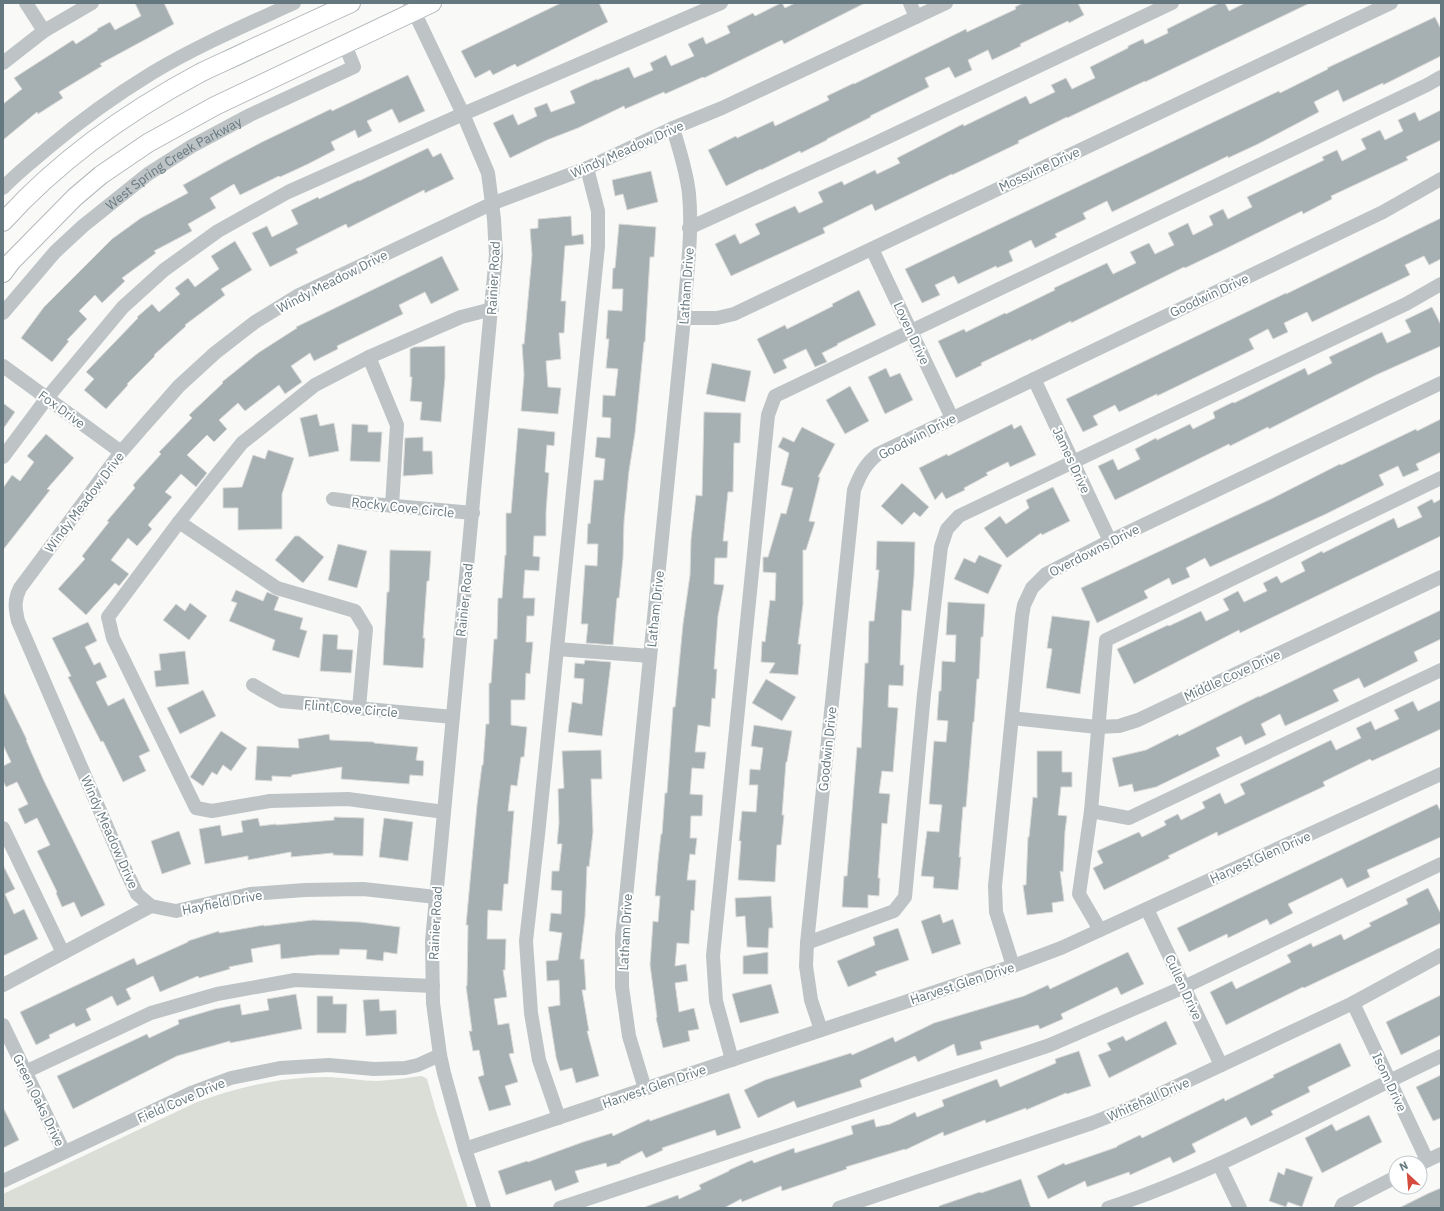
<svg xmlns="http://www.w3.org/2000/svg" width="1444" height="1211" viewBox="0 0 1444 1211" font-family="'IBM Plex Sans',sans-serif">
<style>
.green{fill:#daded7}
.building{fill:#a6b0b3;stroke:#dbdbd9}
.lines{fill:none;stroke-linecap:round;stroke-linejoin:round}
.major-casing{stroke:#b2b8bb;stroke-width:20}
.minor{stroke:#bec4c6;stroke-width:14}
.major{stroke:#fff;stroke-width:18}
.labels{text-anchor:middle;stroke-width:4;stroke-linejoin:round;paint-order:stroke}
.street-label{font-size:13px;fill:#66787f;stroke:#fff}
</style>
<rect width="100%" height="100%" fill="#f9f9f7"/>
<path class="green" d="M421,1076L424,1077L427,1079L436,1111L468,1208H3V1194L197,1102C239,1087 281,1077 326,1077C343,1077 361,1081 378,1081C392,1080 407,1078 421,1076Z"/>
<g class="building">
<polygon points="135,3 164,3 174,24 100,64 102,66 59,92 63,98 38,114 37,112 3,140 3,104 22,89 14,78 73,40 76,44 98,30 97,29 110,22 115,30 141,16"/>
<polygon points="561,3 599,3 608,22 517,67 515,64 493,75 490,70 475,78 461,51"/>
<polygon points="781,3 782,3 785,8 795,3 865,3 784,44 782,40 704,78 703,77 665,94 664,92 625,109 624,106 578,128 547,140 510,158 493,123 513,114 518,125 537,116 534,108 547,103 551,112 575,103 570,91 597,79 597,80 629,67 634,78 653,70 650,63 666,55 671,66 694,56 688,44 703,37 706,44 730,33 727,26 753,13 755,16"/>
<polygon points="1023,3 1078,3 1084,15 1069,23 1068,21 1020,44 1021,46 992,60 988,50 968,60 972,70 955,78 949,67 925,78 929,87 870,116 871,117 827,139 827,140 801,153 800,151 761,170 761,169 726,186 708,150 736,136 737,138 773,121 775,126 829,100 827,96 854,83 854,84 966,29 967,32 1016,9 1015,7"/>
<polygon points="1219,3 1225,3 1229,11 1245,3 1310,3 1145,82 1145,81 1067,118 1067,117 1018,141 1019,143 952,175 952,174 875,211 872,204 823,228 825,233 731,276 715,244 735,234 740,244 760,234 755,224 795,206 799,213 823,202 818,192 842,181 844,185 875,170 877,174 900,163 897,158 963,124 964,126 1026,96 1030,104 1055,92 1051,85 1066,78 1072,89 1095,78 1090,67 1128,48 1128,46 1143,39 1145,44 1168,33 1167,29"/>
<polygon points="1435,17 1441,29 1441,56 1383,85 1383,83 1343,102 1338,90 1314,102 1319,112 1258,144 1228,158 1228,156 1112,212 1107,201 1083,213 1086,219 1055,234 1057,237 1035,248 1031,240 1009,251 1013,261 997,268 996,266 958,284 954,276 935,285 940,295 922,303 905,269 1241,109 1279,91 1280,93 1328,69 1327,68"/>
<polygon points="408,75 425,111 399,123 392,109 367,121 372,131 358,138 355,130 331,142 335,150 308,164 280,177 279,176 240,195 234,184 210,198 216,208 188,224 192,231 154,251 156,253 122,278 125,281 102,303 95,295 79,311 87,319 67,340 69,341 52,362 21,338 44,307 112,239 141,218 188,193 183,185 224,162 262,142 331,109 332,111"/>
<polygon points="1441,110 1441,140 1406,157 1408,160 1331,196 1332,199 1303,214 1302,211 1225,249 1185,268 1184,267 1071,323 1071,321 1031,341 1031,339 981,363 982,365 956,378 938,341 964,329 966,332 1005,313 1006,314 1055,290 1054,288 1107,263 1113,274 1136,263 1130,252 1149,243 1155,254 1174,245 1168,233 1188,223 1193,235 1213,225 1209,216 1223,209 1228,219 1252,207 1247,197 1324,160 1322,157 1337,150 1342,161 1366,149 1361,139 1380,130 1385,140 1403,131 1398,120 1415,112 1419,121"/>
<polygon points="428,148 433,157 441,153 454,179 425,193 424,190 348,228 346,224 296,249 298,253 270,267 252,233 267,226 272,237 298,224 291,210 318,197 319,199 359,180 359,181"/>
<polygon points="651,171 658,202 627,210 623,194 615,196 612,180"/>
<polygon points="571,216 572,236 583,234 584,244 565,246 561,301 566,301 564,333 559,333 561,359 546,361 548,387 561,388 558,414 521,411 524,375 522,344 524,344 532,255 530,229 538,228 538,219"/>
<polygon points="1441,218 1441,259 1429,265 1424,256 1405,265 1410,275 1312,322 1307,312 1284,323 1288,332 1273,339 1268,329 1249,339 1254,349 1157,396 1157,394 1119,412 1115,405 1093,416 1098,425 1083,432 1066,399 1286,293 1286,294"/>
<polygon points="619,224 656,227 654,257 650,257 645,342 644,342 635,433 629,471 624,522 623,558 619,598 617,598 613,645 586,643 588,624 581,624 585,565 597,566 598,544 587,544 588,523 590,524 594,480 603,480 605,459 595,457 597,437 610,438 611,418 602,417 603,395 615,396 618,369 606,368 609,339 606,339 608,310 622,311 623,289 612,289 613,268 615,268"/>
<polygon points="235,241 252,270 221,289 225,295 185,325 186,326 154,355 155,356 127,384 128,385 106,409 84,390 94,379 86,372 138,318 137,317 152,304 159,312 180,294 175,288 188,278 195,287 219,269 211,256"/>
<polygon points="442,256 459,290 431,304 425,292 399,305 403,314 337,346 338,349 314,361 310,353 291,366 302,382 285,394 279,385 245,411 238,403 219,420 227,429 214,442 207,435 187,455 207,473 196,487 181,474 165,492 172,497 148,525 152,529 137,546 128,538 111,560 129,574 119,586 115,583 86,615 58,589 85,559 82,556 109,522 107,521 135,488 133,485 161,454 159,452 192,418 189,415 223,383 222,382 258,353 297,328 296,327"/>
<polygon points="859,290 876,325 837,344 838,345 822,353 827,362 815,367 806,349 783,360 787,368 774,374 757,339 785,325 787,329 833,306 832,304"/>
<polygon points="1432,307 1441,325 1441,346 1376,375 1269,429 1268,427 1230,446 1229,444 1115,500 1098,466 1113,459 1118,470 1140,459 1135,449 1156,438 1157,440 1190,424 1193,429 1215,418 1213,412 1233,402 1234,403 1305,368 1308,375 1332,363 1329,357 1382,332 1387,343 1411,332 1405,320"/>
<polygon points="445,346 445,378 441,422 420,420 422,402 410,401 412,377 410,377 410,349 414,347"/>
<polygon points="712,363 751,371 745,402 706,394"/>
<polygon points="886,368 890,377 900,373 913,400 885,414 868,377"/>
<polygon points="850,386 869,421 845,434 826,400"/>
<polygon points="3,403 15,412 3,429"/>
<polygon points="704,412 741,413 740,443 734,443 733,492 728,492 723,541 728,541 727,558 715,558 714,584 724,585 718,616 714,669 717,669 715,699 712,698 710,727 698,725 695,752 706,752 704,769 692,768 690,794 703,795 702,816 691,816 690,838 697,838 695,855 690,854 687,880 696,880 694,911 691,910 689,944 677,943 675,966 686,964 688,981 675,983 679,1012 694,1008 699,1029 688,1031 690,1041 663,1048 656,1018 657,1017 650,965 653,921 658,922 660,896 655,896 658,861 661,834 662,834 665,793 667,793 673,707 675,707 683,624 690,575 691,539 696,495 702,496"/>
<polygon points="317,414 320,426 334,423 339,451 309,457 300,418"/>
<polygon points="1441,419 1441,452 1416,464 1419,470 1403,477 1398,466 1379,475 1384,485 1326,514 1210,567 1205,558 1186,568 1190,577 1172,585 1169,578 1144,591 1148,598 1097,623 1081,588 1271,499 1340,464 1341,465 1416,429 1417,431"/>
<polygon points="352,424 368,425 368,432 382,432 380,462 350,461"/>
<polygon points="1012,424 1014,429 1021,425 1036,455 1010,467 1008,462 986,473 988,475 964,488 965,490 946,499 942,492 935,500 919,468 947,454 948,456"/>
<polygon points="802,427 835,444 818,477 820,477 809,521 815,522 806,550 803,550 803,604 798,644 801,644 798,675 769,673 775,663 761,662 762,641 765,642 770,600 775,601 776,573 763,572 763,557 768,557 781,513 786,514 793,488 781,485 789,453 778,447 783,437 794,442"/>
<polygon points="518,428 555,432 554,446 547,445 545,472 549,473 546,512 546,536 534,536 533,556 540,557 539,571 525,570 523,598 535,598 534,616 527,616 526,642 533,642 530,674 526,673 525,700 511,700 511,725 527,727 524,757 521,757 517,786 511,785 508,811 514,811 508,884 504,884 502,911 488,910 487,939 506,939 505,970 503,970 507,997 494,999 498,1025 509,1023 514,1053 509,1054 518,1082 505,1086 511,1105 489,1111 478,1077 484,1075 479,1050 473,1051 469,1031 472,1031 466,986 467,986 468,925 466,925 477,805 482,765 483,765 486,724 489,724 489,683 491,683 494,639 497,639 498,598 502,598 505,555 506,555 506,513 511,513"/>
<polygon points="46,434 74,458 47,489 50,490 3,550 3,488 12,475 20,481 34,462 27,456"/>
<polygon points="423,437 423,451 432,451 433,474 403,476 405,438"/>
<polygon points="268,450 294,458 282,494 282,529 238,530 238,508 223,508 223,488 242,487 253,455 265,459"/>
<polygon points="902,483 929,507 920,517 914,512 902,525 881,506"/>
<polygon points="1053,487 1070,521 1042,535 1041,533 1007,558 984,528 1000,516 1006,524 1029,508 1026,500"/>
<polygon points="1432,499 1434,503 1441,499 1441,536 1240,633 1239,630 1134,684 1117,649 1168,625 1169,626 1201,611 1206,621 1229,610 1223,599 1238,591 1244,602 1267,591 1263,583 1277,576 1281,583 1305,571 1301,562 1322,551 1323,553 1394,518 1398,528 1422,517 1417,507"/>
<polygon points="295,536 299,536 324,557 303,583 275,560"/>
<polygon points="877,541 915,542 914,577 911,611 902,610 900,665 904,665 903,686 889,685 888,707 898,708 893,772 882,771 879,793 890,794 887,824 882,823 878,878 880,878 879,896 868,895 868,908 842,907 844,876 847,876 857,747 861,748 865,663 868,663 869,621 874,621 879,570 876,570"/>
<polygon points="338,544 367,551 357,588 328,580"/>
<polygon points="390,550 431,551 429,581 427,581 423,638 425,638 423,668 383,665 387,592 389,592"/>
<polygon points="979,555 1002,565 988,594 954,579 964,558 975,563"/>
<polygon points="236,590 263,601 267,592 279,597 274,610 303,618 300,629 307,631 299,658 272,650 275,640 229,621 237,603 231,601"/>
<polygon points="948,602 985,604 983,637 981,637 979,679 977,679 974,722 973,722 966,807 963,807 959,857 961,857 958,890 933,888 934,877 921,876 927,831 939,832 942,805 929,804 934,741 946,742 948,721 937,720 939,691 941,691 942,661 955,662 956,635 946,635"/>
<polygon points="190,603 207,616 189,640 163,620 176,604 185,611"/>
<polygon points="1441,610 1441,639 1414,652 1418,661 1364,688 1359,678 1333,690 1339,701 1285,726 1280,714 1261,724 1266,735 1245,745 1241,736 1216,748 1220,756 1156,787 1134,792 1132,784 1119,787 1112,758 1146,750 1178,734 1179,736 1259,696 1259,697"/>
<polygon points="1052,616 1090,621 1080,694 1046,688 1052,649 1047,648"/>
<polygon points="88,622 97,641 85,647 94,665 100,662 107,677 96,682 108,706 124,698 150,751 139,756 146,771 123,782 103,741 101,742 84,709 68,677 71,676 52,638"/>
<polygon points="323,634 338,635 337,649 353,650 351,673 320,671"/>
<polygon points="185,651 189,684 156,687 154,671 161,670 159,654"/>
<polygon points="585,660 611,662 602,736 568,732 572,702 582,704 584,679 574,678 575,663 584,664"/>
<polygon points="766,679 796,697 782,721 752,703"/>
<polygon points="203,690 216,716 180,734 167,708"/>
<polygon points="3,691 27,740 26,740 44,781 105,905 81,917 74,902 62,907 56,893 57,892 37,851 50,845 37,818 25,824 18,809 28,804 17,782 6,787 3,781 3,766 11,762 3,745"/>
<polygon points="1441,700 1441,729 1372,761 1370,759 1323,782 1325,786 1218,836 1217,832 1168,856 1170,858 1104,890 1093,868 1103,863 1097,851 1139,832 1142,837 1166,825 1164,821 1178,814 1181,820 1205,808 1202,802 1220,793 1225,804 1245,794 1240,784 1331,740 1336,750 1361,738 1356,728 1371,721 1375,730 1399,719 1394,710 1413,701 1418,711"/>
<polygon points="754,725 792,731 787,762 786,762 782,815 784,815 781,845 777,845 775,882 738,880 741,841 739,841 742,811 756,812 758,785 749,785 750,769 760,770 763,748 751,746"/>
<polygon points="221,731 247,748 231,771 223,765 217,775 212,772 203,786 190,777"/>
<polygon points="329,734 330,740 374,742 374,743 418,747 416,760 424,761 423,776 410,775 409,784 341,779 342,767 292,775 291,777 272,776 272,781 255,780 257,746 299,748 298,739"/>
<polygon points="601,750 602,779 591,779 593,832 589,867 587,866 585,917 580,959 584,959 586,990 582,990 589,1031 587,1031 599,1076 576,1083 572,1068 560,1071 556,1057 548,1007 560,1005 559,980 547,981 546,961 558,960 562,933 549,931 551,913 561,914 562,891 551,890 552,871 559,871 562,844 557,844 559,823 558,789 564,788 562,751"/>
<polygon points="1037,751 1062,751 1062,772 1072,772 1072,787 1061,787 1058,815 1067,816 1065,831 1063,872 1060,871 1064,901 1052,903 1053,912 1027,915 1023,885 1026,885 1028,837 1029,837 1033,797 1037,798"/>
<polygon points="1437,804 1441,812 1441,837 1367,870 1370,877 1347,888 1342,878 1288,904 1293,913 1270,925 1267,919 1228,938 1227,934 1189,952 1177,928"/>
<polygon points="334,817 364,818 363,856 333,855 333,853 291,857 291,852 248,860 248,856 205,864 199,829 220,825 222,836 243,832 241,821 258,818 260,826 276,824 276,825 334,820"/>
<polygon points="384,818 413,822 408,861 379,857"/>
<polygon points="179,831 191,864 162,874 151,841"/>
<polygon points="3,865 15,889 5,894 14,914 24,909 38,939 3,956"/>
<polygon points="1428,888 1441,914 1441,923 1304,988 1303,987 1226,1025 1210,992 1232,981 1236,989 1291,962 1287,955 1311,943 1313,947 1341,934 1344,940 1371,926 1369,923 1408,904 1406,899"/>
<polygon points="771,896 773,928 769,928 768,948 747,947 745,916 736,917 735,898"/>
<polygon points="940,914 943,923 953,919 961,944 932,954 921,921"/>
<polygon points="313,920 360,922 400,927 397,954 384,952 383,961 366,959 367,950 340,949 339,955 317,955 281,959 280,944 251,949 253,962 229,967 230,969 199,978 198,976 160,992 153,976 126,989 131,999 117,1006 112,996 86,1009 91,1020 76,1027 74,1023 49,1035 50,1038 36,1045 20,1012 134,958 137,965 188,942 188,941 219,931 219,933 264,925 264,926"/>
<polygon points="898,928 909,960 875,972 877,975 848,987 837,961 875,945 873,937"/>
<polygon points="768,952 768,974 743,974 743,956"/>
<polygon points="1128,952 1144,984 1121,995 1117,987 1061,1014 1063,1019 1040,1029 1038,1025 980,1042 982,1049 957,1056 954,1044 918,1062 915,1056 860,1080 862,1087 797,1108 794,1101 758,1118 744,1090 765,1080 851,1053 852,1055 893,1037 895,1042 934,1023 1024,996 1048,985 1050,989"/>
<polygon points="771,984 779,1013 740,1023 732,994"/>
<polygon points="296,994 302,1029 230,1043 230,1041 177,1056 73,1109 57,1076 147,1034 149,1038 179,1024 178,1020 215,1009 240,1004 242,1015 269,1010 267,999"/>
<polygon points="1441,995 1441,1035 1401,1055 1386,1022"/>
<polygon points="317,996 333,996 333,1004 347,1004 346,1033 317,1033"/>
<polygon points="379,999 380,1011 396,1010 397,1034 366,1036 363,1000"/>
<polygon points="1166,1021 1177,1044 1109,1078 1098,1055 1111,1050 1107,1043 1123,1036 1126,1041"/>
<polygon points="1340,1043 1351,1066 1308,1087 1310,1092 1271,1111 1273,1115 1251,1126 1246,1117 1192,1144 1196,1152 1173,1163 1170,1157 1130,1175 1129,1172 1087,1187 1085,1181 1048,1199 1037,1176 1064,1163 1065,1165 1117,1147 1117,1146 1140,1135 1142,1138 1224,1098 1225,1101 1274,1077 1273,1075"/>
<polygon points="1079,1051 1091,1086 1067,1094 1066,1093 1026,1110 1026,1108 986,1123 985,1120 944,1136 943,1132 905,1150 905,1149 846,1167 847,1169 782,1191 781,1186 742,1202 741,1199 724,1208 645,1208 645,1207 678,1195 679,1199 701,1189 699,1185 729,1171 729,1170 752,1160 754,1163 794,1148 795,1153 853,1134 851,1126 874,1119 876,1127 890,1124 915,1112 917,1117 944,1106 942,1100 997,1079 1000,1087 1056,1063 1055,1059"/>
<polygon points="1441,1075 1441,1118 1433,1121 1416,1087"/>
<polygon points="729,1093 741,1128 717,1136 715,1130 662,1148 663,1150 646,1158 642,1151 620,1162 621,1163 607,1167 606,1163 575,1171 579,1182 555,1191 551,1180 506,1195 498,1171 527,1161 528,1162 583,1142 612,1133 613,1136 649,1119 650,1121"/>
<polygon points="3,1107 19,1140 3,1148"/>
<polygon points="1369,1115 1382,1142 1322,1173 1305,1138 1332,1124 1336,1131"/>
<polygon points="1286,1168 1313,1177 1302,1207 1288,1202 1286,1207 1269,1201 1278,1172 1284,1175"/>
<polygon points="1021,1179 1031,1208 939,1208 939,1206 980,1192 981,1193"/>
<polygon points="1441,1188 1441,1208 1399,1208 1429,1193"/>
</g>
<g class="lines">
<defs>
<g id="major">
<path d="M3,222C58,161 127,112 200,73C216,65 233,58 249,50C283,34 317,19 351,3"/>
<polyline points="3,273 11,262 75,197 101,175 148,143 215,106 432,3"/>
</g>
</defs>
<use href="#major" class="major-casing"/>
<g class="minor">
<polyline points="26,3 44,31 92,3"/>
<polyline points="410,3 463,114 488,173 494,219 496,255 432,941 433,1003 440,1055 444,1073 465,1149 484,1208"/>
<polyline points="910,3 916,17"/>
<polyline points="3,63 44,31"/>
<path d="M3,188C17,173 33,161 48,148C81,120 116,95 152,73C197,46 246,25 294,3"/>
<polyline points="689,228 867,147 1172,3"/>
<polyline points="872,249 952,418"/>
<path id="s1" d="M3,313L55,252L83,226L148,174L192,146L250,115L354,67L345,45"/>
<polyline points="684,318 717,318 734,314 1391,3"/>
<polyline points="369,357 397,425 392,506"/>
<polyline points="3,366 121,452"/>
<polyline points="1034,379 1110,541"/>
<polyline points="3,457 47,398 123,307 164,270 218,231 288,192 463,114 721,3"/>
<polyline points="333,499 362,503 473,513"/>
<polyline points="179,522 277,588 355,611 366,629 359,708"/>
<polyline points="557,649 650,656"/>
<polyline points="253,685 281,701 453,717"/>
<polyline points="1012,718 1097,727 1119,726 1138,720 1441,577"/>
<polyline points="1091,811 1129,818 1441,670"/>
<polyline points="444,812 348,799 270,801 212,811 196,808 113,638 108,617 179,522 242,443 315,385 369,357 461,317 492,309"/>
<polyline points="3,828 63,953"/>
<path d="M151,906L137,894L126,871L18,621C15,608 14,600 20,588L121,452L141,429L179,386L215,353L255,322L299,295L491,204L587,168L673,128L722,108L946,3"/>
<polyline points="1147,909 1221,1065"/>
<polyline points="1100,930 1079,894 1091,811 1106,640 1441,478"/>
<polyline points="807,943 894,911 905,897 924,694 941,547 947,529 959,516 1406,304 1441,284"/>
<polyline points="1013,966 996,912 995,886 1022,616 1024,605 1032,588 1046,574 1110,541 1441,383"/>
<polyline points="3,985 151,906 176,911 250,894 305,890 363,889 436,897"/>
<polyline points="1353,1003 1427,1160"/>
<polyline points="3,1025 64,1152"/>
<path d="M821,1030L811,1000L806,966L807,943L854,490C860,475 865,464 878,454L1383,212L1441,179"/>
<polyline points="732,1060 716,1001 713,956 768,415 775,396 1427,85 1441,77"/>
<polyline points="25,1072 151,1013 217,994 295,980 433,986"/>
<path d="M645,1089L629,1036L622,987V937L684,318C686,277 693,235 689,194C687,172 679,149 673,128"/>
<polyline points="559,1118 539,1060 531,1013 526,941 538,835 598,246 598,211 587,168"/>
<polyline points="465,1149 1013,966 1061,948 1441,774"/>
<polyline points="1219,1164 1240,1208"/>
<polyline points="1420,1164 1441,1154"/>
<polyline points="3,1181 191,1093 231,1078 280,1068 329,1065 374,1069 405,1068 418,1065 440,1055"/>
<polyline points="560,1208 1050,1045 1184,987 1441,864"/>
<polyline points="839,1208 1092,1123 1130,1108 1353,1003 1441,955"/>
<path d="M1108,1208C1224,1169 1331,1108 1441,1056"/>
<polyline points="1341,1208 1343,1204 1396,1177"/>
</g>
<use href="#major" class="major"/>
</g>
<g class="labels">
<g class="street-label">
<text transform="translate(627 149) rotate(-24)" y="5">Windy Meadow Drive</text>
<text dy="5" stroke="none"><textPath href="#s1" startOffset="229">West Spring Creek Parkway</textPath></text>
<text transform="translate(1039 169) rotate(-25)" y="5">Mossvine Drive</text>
<text transform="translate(493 278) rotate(-87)" y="5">Rainier Road</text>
<text transform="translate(332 281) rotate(-27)" y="5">Windy Meadow Drive</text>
<text transform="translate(686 286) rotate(-86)" y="5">Latham Drive</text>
<text transform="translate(1209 295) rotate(-25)" y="5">Goodwin Drive</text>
<text transform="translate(912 333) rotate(65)" y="5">Loven Drive</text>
<text transform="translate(62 409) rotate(36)" y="5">Fox Drive</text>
<text transform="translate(917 436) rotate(-27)" y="5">Goodwin Drive</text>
<text transform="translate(1072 460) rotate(65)" y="5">James Drive</text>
<text transform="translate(84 502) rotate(-53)" y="5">Windy Meadow Drive</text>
<text transform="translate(403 507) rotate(6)" y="5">Rocky Cove Circle</text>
<text transform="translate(1094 550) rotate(-27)" y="5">Overdowns Drive</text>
<text transform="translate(464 600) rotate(-84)" y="5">Rainier Road</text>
<text transform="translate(655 609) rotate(-84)" y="5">Latham Drive</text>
<text transform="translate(1232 675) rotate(-25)" y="5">Middle Cove Drive</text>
<text transform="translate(351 708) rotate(5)" y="5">Flint Cove Circle</text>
<text transform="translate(827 749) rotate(-84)" y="5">Goodwin Drive</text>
<text transform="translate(110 832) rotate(66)" y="5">Windy Meadow Drive</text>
<text transform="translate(1260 857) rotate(-24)" y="5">Harvest Glen Drive</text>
<text transform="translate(222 902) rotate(-11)" y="5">Hayfield Drive</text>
<text transform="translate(435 923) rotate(-87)" y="5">Rainier Road</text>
<text transform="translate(625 932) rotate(-87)" y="5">Latham Drive</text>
<text transform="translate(962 983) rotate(-18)" y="5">Harvest Glen Drive</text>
<text transform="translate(1184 987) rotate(65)" y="5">Cullen Drive</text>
<text transform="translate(1390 1082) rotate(65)" y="5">Isom Drive</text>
<text transform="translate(654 1086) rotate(-19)" y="5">Harvest Glen Drive</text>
<text transform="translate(1148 1099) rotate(-24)" y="5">Whitehall Drive</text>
<text transform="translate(39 1100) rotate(64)" y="5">Green Oaks Drive</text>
<text transform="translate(181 1100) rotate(-23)" y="5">Field Cove Drive</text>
</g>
</g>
<rect width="1444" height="1211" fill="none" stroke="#66787f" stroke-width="8"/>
<g transform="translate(1408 1175) rotate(334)"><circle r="19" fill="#ffffff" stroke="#c2c9cc"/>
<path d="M0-3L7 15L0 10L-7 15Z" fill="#d34c3e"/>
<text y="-6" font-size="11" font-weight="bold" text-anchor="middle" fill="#66787f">N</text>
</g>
</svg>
